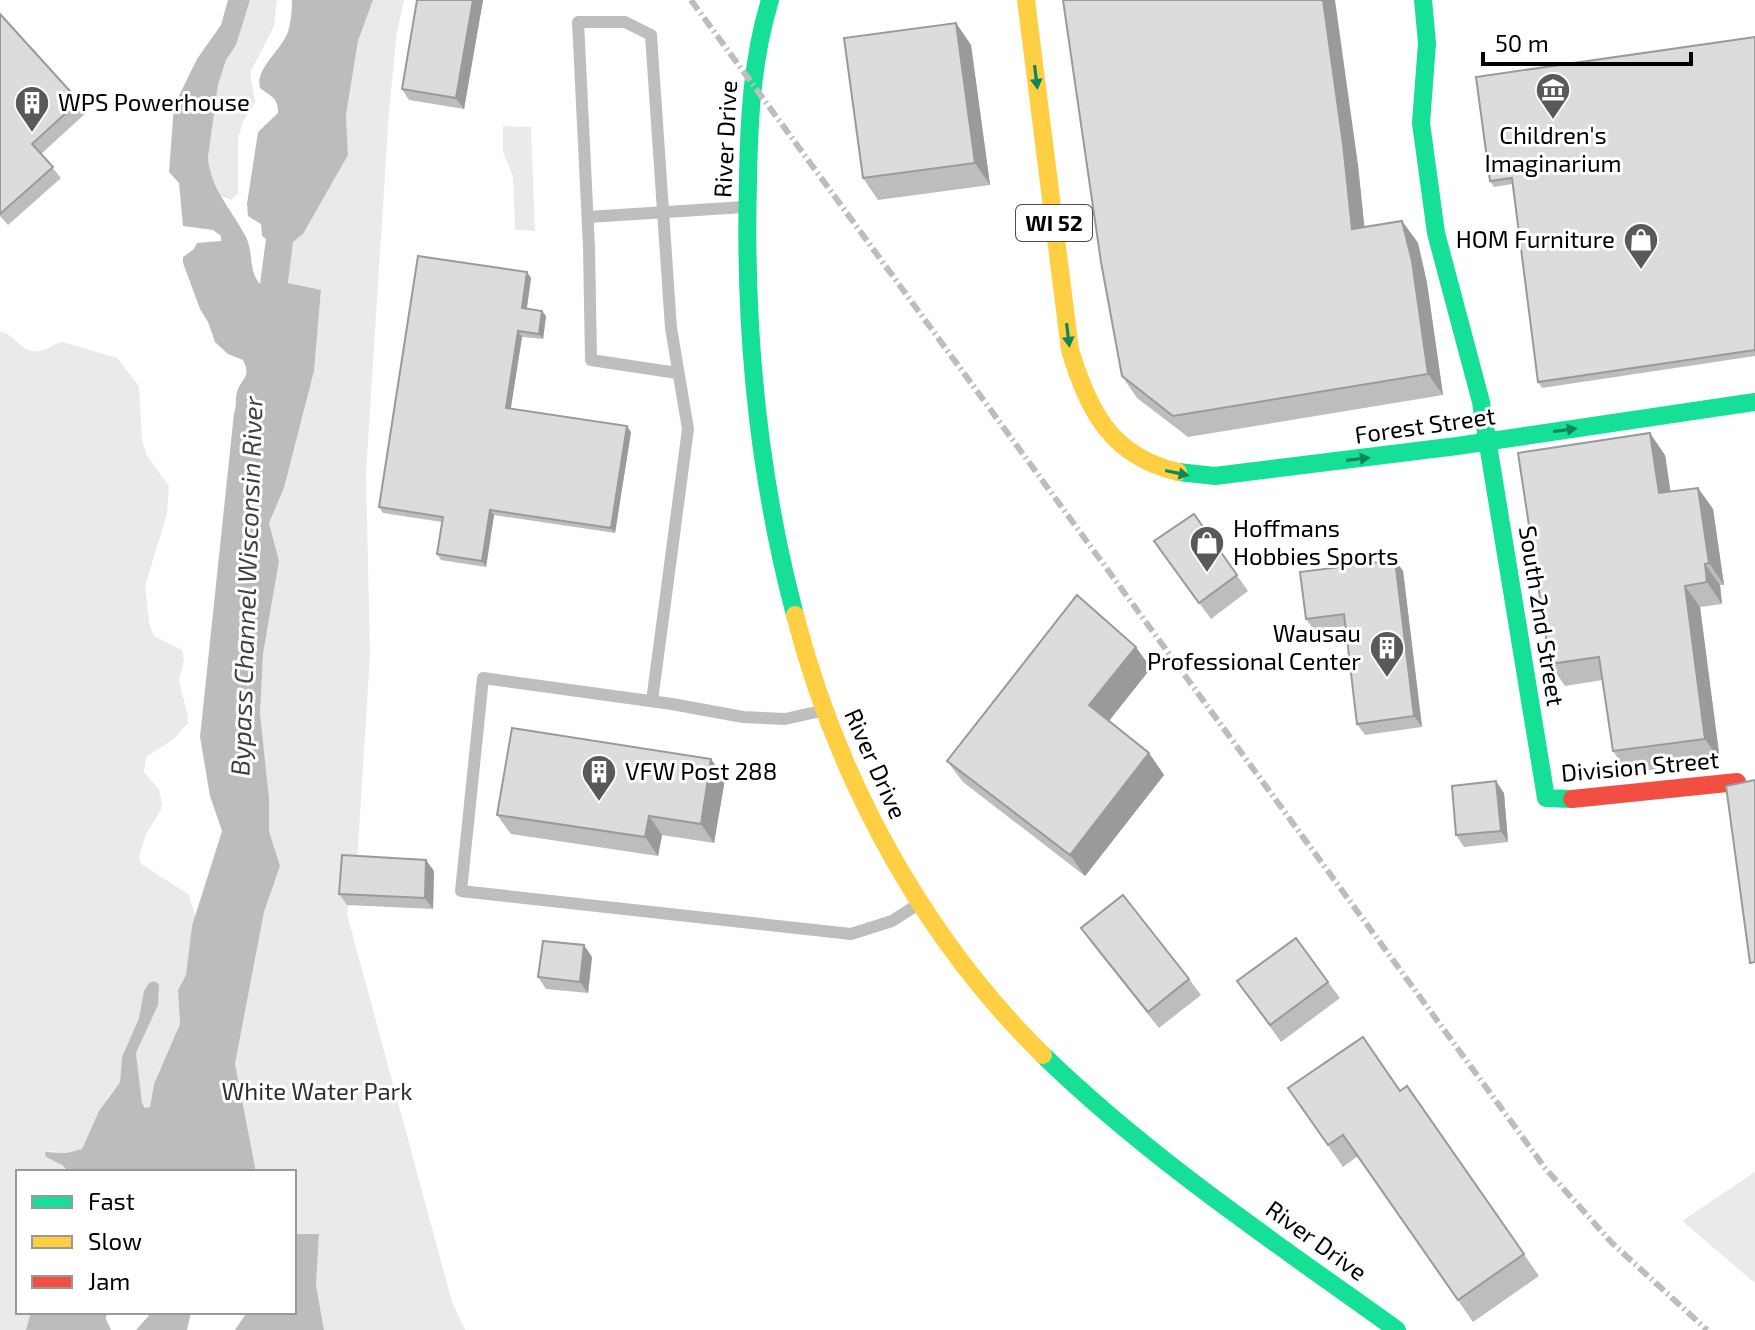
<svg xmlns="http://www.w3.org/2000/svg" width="1755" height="1330" viewBox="0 0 1755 1330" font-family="'Exo 2',sans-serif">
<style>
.green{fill:#eaeaea}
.water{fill:#bcbcbc}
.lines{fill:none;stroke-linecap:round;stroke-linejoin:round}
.lane{stroke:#bebebe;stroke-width:12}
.fast{stroke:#16e098;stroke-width:18}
.slow{stroke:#ffcf43;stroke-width:18}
.jam{stroke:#f24e42;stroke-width:18}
.rail{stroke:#bdbdbd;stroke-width:6;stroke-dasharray:12 4 2 4;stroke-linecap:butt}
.wall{fill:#bdbdbd}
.shaded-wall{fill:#9a9a9a}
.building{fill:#dcdcdc;stroke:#9a9a9a;stroke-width:2}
.oneway{fill:#0d865b}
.labels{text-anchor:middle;stroke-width:6;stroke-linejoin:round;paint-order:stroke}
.shield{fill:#fff;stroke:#4c4c4c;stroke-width:2}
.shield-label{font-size:22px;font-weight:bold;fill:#000}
.poi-label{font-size:24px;fill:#000;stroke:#fff;text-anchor:start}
.street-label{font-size:24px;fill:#000;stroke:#fff}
.park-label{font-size:24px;fill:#2f2f2f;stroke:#fff}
.water-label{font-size:26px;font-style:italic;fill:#404040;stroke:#fff}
</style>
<rect width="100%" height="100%" fill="#fff"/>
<g class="green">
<polygon points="277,0 274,26 250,73 255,102 243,122 238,138 238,194 231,200 221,196 209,169 208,157 218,85 226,60 236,45 250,0"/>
<polygon points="373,0 404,0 397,32 389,111 366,473 370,655 357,862 347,914 452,1302 465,1330 324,1330 316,1285 319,1234 297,1234 294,1230 294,1172 256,1172 235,1064 264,912 280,866 269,831 269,798 260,713 263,654 279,561 269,523 284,488 314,371 321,291 288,283 293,242 303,234 348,155 346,115 358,41"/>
<polygon points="503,126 531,127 535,231 515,230 513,176 503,152"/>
<path d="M0,331C16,335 21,354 39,351C48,350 54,343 63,342L117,358L139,386L142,439L146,454L169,487L167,514L145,586L150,627L154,636L182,650L184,660L179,681L188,716V723L174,739L146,757L144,772L159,790L162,803L161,810L146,834L139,857L141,864L188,894L196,917L192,926L186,975L178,990L180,1024L154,1084L150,1107L145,1108L142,1103L136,1053L158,1005L144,996L139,1018L122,1057L120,1082L108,1097L82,1150L67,1153L50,1151L46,1157L62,1165L69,1172H18V1312H31L26,1330H0Z"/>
<polygon points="1755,1172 1755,1283 1682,1221"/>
</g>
<g class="water">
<path d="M228,0H250L236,45L226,60L218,85L208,157C210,188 232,210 246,237C254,254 248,270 260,284L266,239L262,236L261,224L248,216L247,204L258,132L278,113C279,98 270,96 260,88C255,68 281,51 288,32C291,22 292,10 292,0H373L358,41L346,115L348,155L303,234L293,242L288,283L321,290L314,371L284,488L269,523L279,561L263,654L260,713L269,798V831L280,866L264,912L235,1064L256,1172H69L62,1165L46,1157L45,1152L67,1153L82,1149L99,1111L120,1082L122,1057L139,1018L144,991L149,983L154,981L159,984L158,1005L136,1053L142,1103L145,1108L150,1107L154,1084L180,1024L178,990L186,975L192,926L222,831L210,796L200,737L234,413C237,406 235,399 237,392C241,378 252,378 243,360L228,354L215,342L208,322L200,309L183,263V257L194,249L197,243L221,241V236L213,230L183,226L179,183L169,172L174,106L197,59L221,25Z"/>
<polygon points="294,1230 297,1234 319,1234 316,1285 324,1330 235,1330 247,1312 294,1312"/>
<polygon points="31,1312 107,1312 106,1319 111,1330 26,1330"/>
<polygon points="152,1312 191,1312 187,1330 136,1330"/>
</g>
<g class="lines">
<g class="lane">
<polyline points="588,217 744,207"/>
<polyline points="652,701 688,429 671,328 651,35 625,22 578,22 589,247 591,360 677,373"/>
<polyline points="821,711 785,719 743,717 672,704 483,678 461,891 851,934 892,921 920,903"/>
</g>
<g class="fast">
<path d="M770,0C752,59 749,119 748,180C744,325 758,475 795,615"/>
<polyline points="1423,0 1427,43 1421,123 1436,233 1481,402 1546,798 1572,799"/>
<polyline points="1178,472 1215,476 1457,446 1755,402"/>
<path d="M1043,1055C1150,1159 1276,1243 1397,1330"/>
</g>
<g class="slow">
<path d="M1026,0L1070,350C1089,412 1111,456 1178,472"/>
<path d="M795,615C837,778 922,936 1043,1055"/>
</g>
<polyline class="jam" points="1572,799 1737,782"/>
<polyline class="rail" points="691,0 1545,1168 1612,1243 1707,1330"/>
</g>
<g class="wall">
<polygon points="417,0 483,0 464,109 409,100 402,89"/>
<polygon points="0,14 79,101 87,112 41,154 61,178 8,225 0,216"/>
<polygon points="956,23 971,45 990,185 878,200 863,178"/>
<polygon points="1755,37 1755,356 1542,388 1538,382 1512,184 1494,187 1490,181"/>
<polygon points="1358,165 1364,227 1402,221 1418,243 1427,283 1443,395 1188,437 1137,398 1122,376"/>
<polygon points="531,278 527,308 542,311 546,316 543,339 522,337 510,409 631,432 615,533 494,515 486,567 441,560 437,554 442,522 383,513 379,507"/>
<polygon points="1665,455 1670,491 1698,488 1713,509 1724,585 1720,585 1722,604 1700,607 1720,761 1628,773 1613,751 1603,680 1565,686 1550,664"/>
<polygon points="1194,514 1248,591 1211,619 1154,541"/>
<polygon points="1395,560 1403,571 1422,727 1365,735 1357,724 1345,626 1314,630 1306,619"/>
<polygon points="1151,668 1109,721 1149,753 1164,775 1085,876 963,782 947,761"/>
<polygon points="725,779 714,843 662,835 658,856 511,834 497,815"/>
<polygon points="1504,793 1508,842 1464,847 1456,835"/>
<polygon points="434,871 433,909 347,905 339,894"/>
<polygon points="1081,928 1189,979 1201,995 1159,1028 1093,945"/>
<polygon points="592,957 588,993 546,989 538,977"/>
<polygon points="1237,981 1328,982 1340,998 1281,1042"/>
<polygon points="1407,1086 1539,1276 1473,1322 1358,1156 1343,1167 1288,1088 1400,1091"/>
</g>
<g class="shaded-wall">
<polygon points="473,0 483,0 464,109 456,98"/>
<polygon points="1323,0 1335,0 1358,165 1367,251 1352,229"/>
<polygon points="956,23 971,45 990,185 975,163"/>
<polygon points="1402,221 1418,243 1427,283 1443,395 1428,374"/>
<polygon points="527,272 531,278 526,313 522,308"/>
<polygon points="542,311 546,316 543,339 539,334"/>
<polygon points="518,331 522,337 510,414 506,408"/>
<polygon points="627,426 631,432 615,533 611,528"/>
<polygon points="1650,433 1665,455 1674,514 1659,493"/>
<polygon points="1698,488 1713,509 1724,585 1709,563"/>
<polygon points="490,510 494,515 486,567 482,561"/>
<polygon points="1395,560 1403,571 1422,727 1414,716"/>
<polygon points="1705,564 1720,585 1722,604 1707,582"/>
<polygon points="1685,586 1700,607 1720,761 1705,739"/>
<polygon points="1136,647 1151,668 1104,727 1089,705"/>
<polygon points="1149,753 1164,775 1085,876 1070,855"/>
<polygon points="711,759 725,779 714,843 701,824"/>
<polygon points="1496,781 1504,793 1508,842 1501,831"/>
<polygon points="649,816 662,835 658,856 645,837"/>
<polygon points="426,860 434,871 433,909 425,898"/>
<polygon points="584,945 592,957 588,993 580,982"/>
</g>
<g class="building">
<polygon points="417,0 473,0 456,98 402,89"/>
<polygon points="1063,0 1323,0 1343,144 1352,229 1402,221 1412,261 1428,374 1173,416 1122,376 1101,262"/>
<polygon points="0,14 79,101 32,144 53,167 0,214"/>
<polygon points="956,23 975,163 863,178 844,38"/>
<polygon points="1755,37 1755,350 1538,382 1512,178 1490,181 1476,77"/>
<polygon points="418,256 527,272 522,308 542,311 539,334 518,331 506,408 627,426 611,528 490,510 482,561 437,554 443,517 379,507"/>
<polygon points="1650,433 1659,493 1698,488 1709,563 1705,564 1707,582 1685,586 1705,739 1613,751 1599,657 1550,664 1518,453"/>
<polygon points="1194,514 1237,575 1199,603 1154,541"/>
<polygon points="1395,560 1414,716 1357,724 1344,614 1306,619 1300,572"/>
<polygon points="1077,595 1136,647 1089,705 1149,753 1070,855 947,761"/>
<polygon points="512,728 711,759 701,824 649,816 645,837 497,815"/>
<polygon points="1755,780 1755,962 1750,963 1726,786"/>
<polygon points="1496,781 1501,831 1456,835 1452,786"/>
<polygon points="342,855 426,860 425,898 339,894"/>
<polygon points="1123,895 1189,979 1148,1012 1081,928"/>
<polygon points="1296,938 1328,982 1270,1025 1237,981"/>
<polygon points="543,941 584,945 580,982 538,977"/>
<polygon points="1363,1037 1400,1091 1407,1086 1524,1254 1458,1300 1343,1135 1328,1145 1288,1088"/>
</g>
<defs><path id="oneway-solid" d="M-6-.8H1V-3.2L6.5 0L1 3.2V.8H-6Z" transform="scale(2)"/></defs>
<g class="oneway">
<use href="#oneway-solid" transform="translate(1036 77) rotate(83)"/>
<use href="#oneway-solid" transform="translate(1068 335) rotate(83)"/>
<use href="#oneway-solid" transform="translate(1565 430) rotate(-8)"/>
<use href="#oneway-solid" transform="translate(1358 459) rotate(-7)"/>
<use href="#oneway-solid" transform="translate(1177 473) rotate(12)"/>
</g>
<defs>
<symbol id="museum-pin" viewBox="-11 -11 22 30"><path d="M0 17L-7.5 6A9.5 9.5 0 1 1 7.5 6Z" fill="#595959" stroke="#fff"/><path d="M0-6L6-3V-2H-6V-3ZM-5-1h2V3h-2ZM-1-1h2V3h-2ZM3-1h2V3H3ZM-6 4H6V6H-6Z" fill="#fff"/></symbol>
<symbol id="building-pin" viewBox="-11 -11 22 30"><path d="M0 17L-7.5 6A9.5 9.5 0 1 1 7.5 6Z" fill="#595959" stroke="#fff"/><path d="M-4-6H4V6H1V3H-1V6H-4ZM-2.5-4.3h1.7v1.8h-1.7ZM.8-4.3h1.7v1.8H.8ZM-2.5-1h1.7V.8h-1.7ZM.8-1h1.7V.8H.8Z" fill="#fff"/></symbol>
<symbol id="shop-pin" viewBox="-11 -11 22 30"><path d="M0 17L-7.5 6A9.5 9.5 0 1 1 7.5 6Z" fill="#595959" stroke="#fff"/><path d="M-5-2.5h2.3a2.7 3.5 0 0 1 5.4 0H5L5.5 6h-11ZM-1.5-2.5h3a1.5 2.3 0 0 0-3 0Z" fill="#fff"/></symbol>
</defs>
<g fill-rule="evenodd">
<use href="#museum-pin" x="1533" y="70" width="40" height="54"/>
<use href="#building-pin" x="12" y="83" width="40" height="54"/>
<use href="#shop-pin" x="1621" y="220" width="40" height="54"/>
<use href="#shop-pin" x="1187" y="523" width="40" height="54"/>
<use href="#building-pin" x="1367" y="628" width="40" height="54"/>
<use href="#building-pin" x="579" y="752" width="40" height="54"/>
</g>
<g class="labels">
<rect class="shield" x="1016" y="205" width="76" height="36" rx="6"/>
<g class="shield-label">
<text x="1054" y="231">WI 52</text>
</g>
<g class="poi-label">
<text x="58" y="111">WPS Powerhouse</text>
<text x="1553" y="144" text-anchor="middle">Children's<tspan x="1553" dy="28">Imaginarium</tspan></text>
<text x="1615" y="248" text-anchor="end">HOM Furniture</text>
<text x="1233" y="537">Hoffmans<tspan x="1233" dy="28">Hobbies Sports</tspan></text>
<text x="1361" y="642" text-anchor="end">Wausau<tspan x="1361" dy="28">Professional Center</tspan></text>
<text x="625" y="780">VFW Post 288</text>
</g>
<g class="street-label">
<text transform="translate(726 139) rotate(-87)" y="8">River Drive</text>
<text transform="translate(1425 426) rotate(-8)" y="8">Forest Street</text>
<text transform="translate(1541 616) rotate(81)" y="8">South 2nd Street</text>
<text transform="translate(875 764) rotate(66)" y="8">River Drive</text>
<text transform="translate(1640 767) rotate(-5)" y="8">Division Street</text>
<text transform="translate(1316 1241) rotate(36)" y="8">River Drive</text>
</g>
<g class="park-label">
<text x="317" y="1100">White Water Park</text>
</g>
<g class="water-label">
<text transform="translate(247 586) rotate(-88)" y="9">Bypass Channel Wisconsin River</text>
</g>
</g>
<rect x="16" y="1170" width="280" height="144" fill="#ffffff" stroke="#999999" stroke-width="2"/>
<rect x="32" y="1196" width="40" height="12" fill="#16e098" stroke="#999999" stroke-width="2"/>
<text x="88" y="1210" font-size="24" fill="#000000">Fast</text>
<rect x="32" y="1236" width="40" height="12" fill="#ffcf43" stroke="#999999" stroke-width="2"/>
<text x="88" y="1250" font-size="24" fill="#000000">Slow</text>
<rect x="32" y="1276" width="40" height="12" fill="#f24e42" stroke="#999999" stroke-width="2"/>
<text x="88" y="1290" font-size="24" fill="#000000">Jam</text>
<path d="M1483 52v12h208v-12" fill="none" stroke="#000000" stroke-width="4"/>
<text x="1495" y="52" font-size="24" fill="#000000" stroke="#ffffff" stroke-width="6" paint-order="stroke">50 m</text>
</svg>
